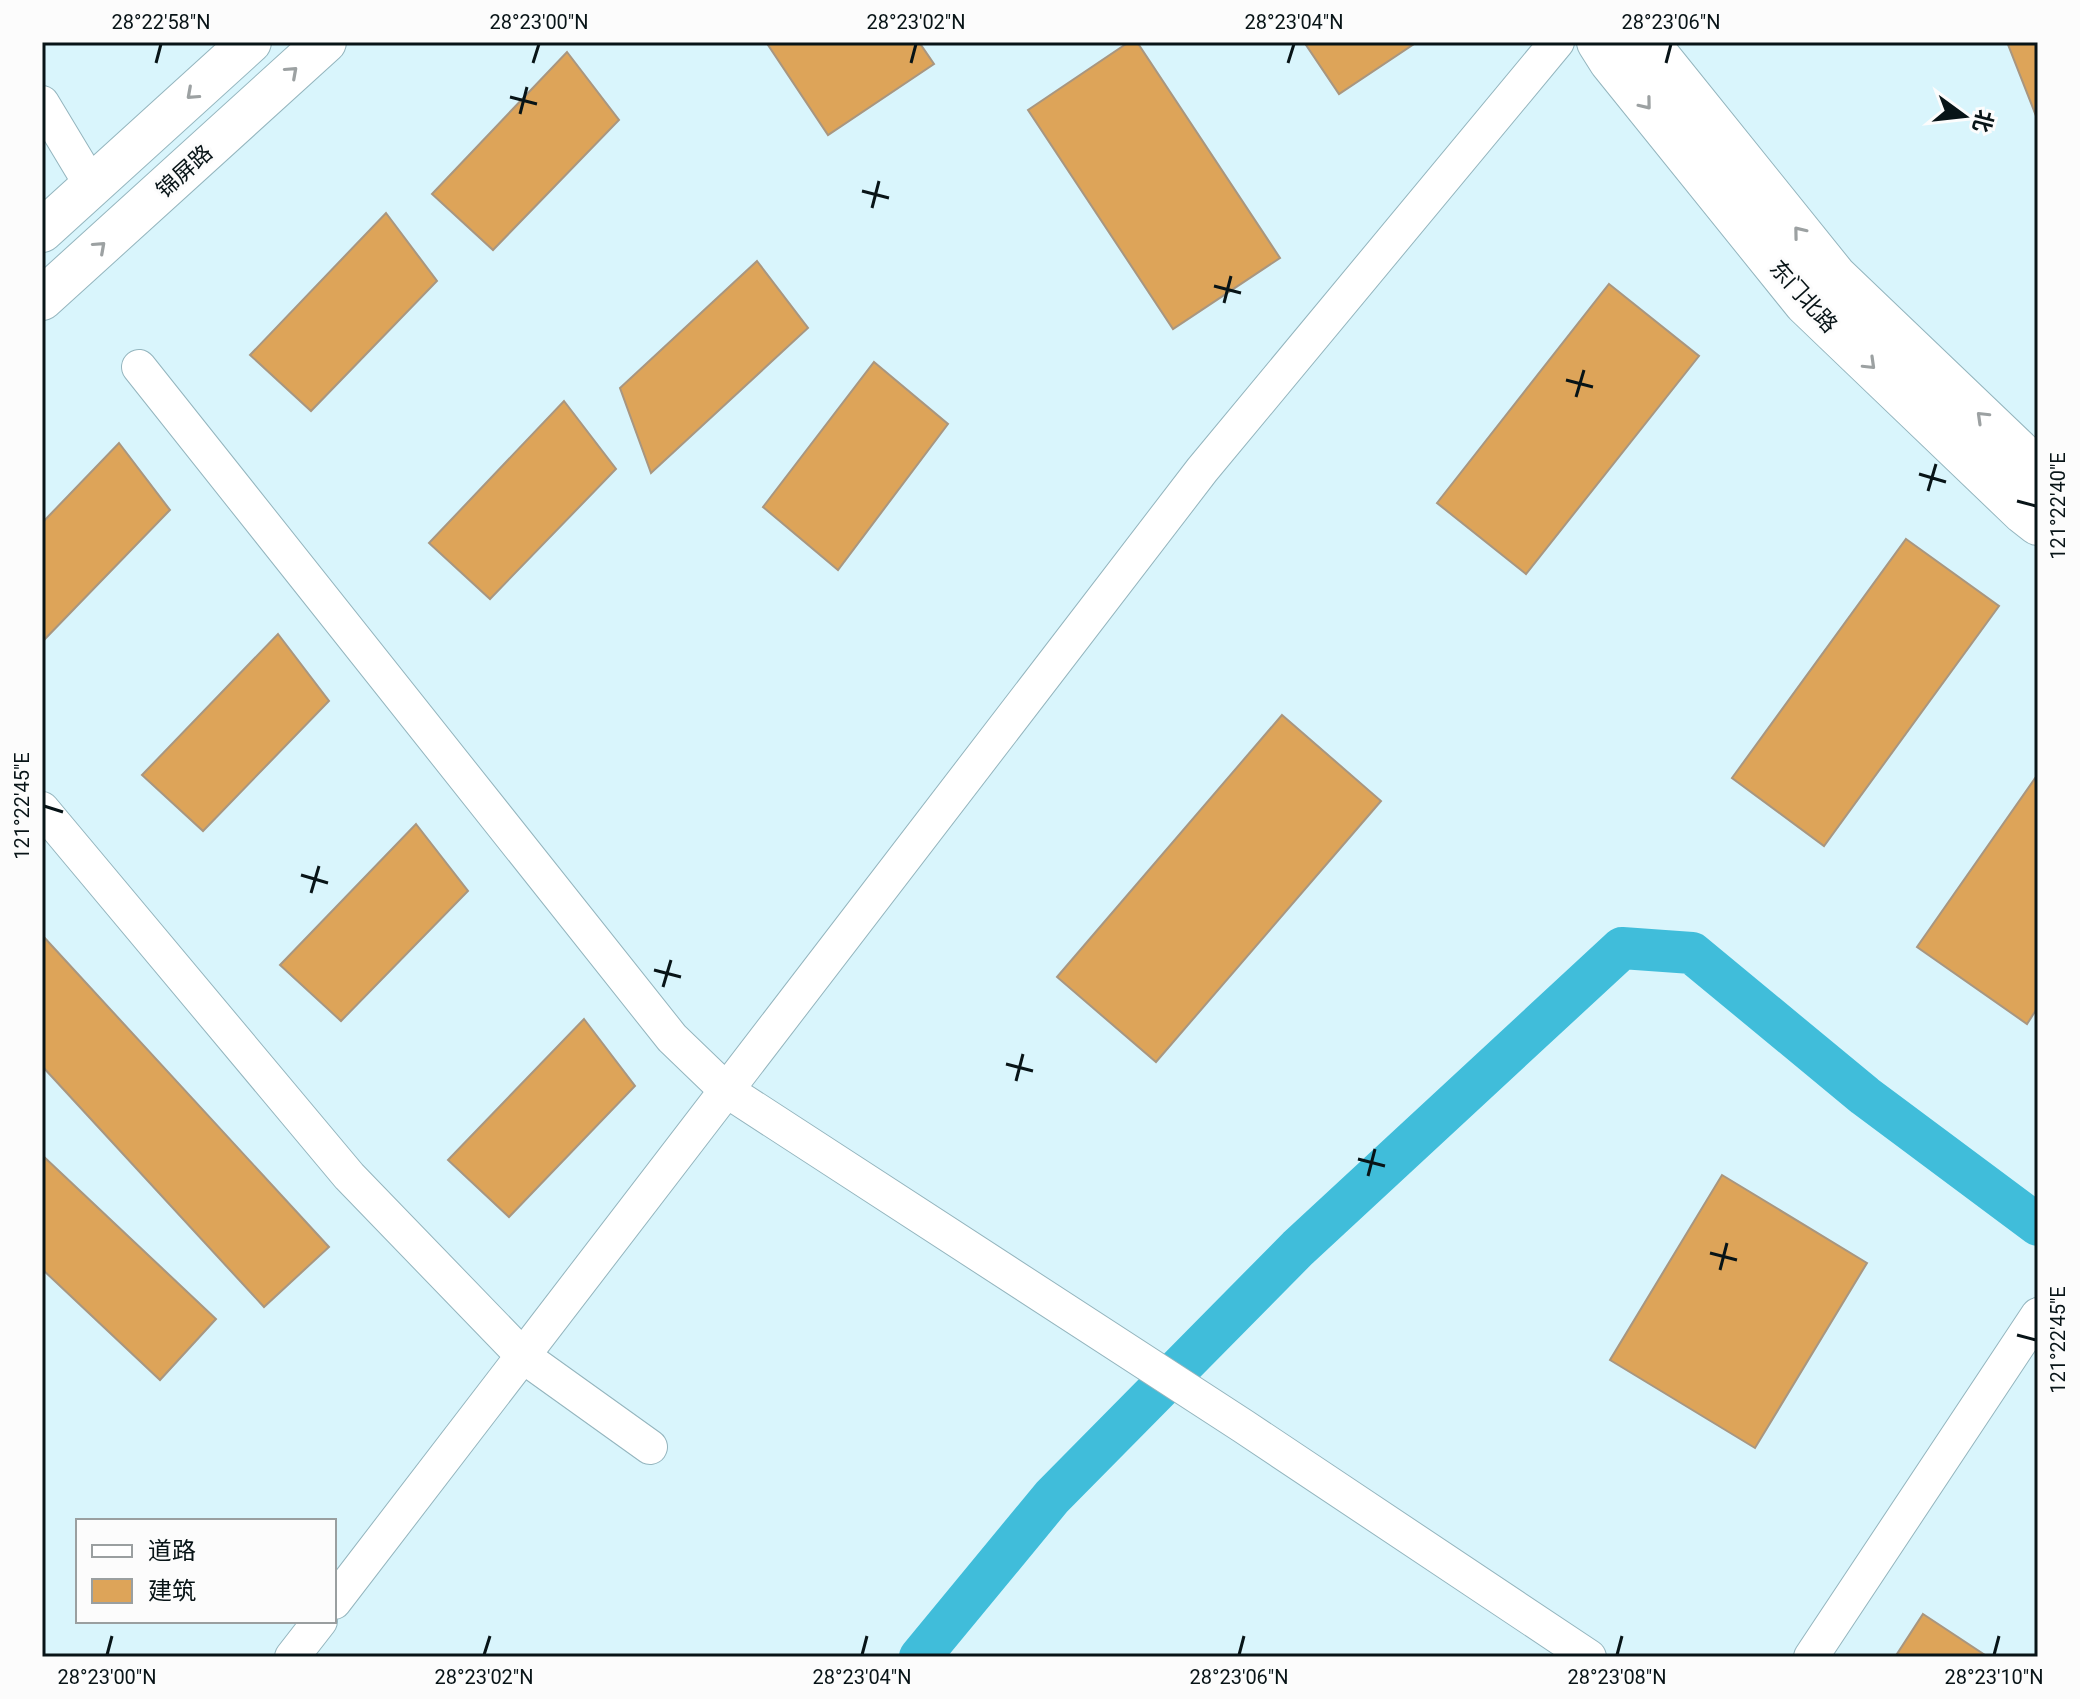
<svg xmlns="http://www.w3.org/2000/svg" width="2080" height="1699" viewBox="0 0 2080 1699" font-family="Roboto,'Noto Sans SC',sans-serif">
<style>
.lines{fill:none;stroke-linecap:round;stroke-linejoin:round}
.canal{stroke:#40bdda;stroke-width:42}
.building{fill:#dda459;stroke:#a89680;stroke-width:2}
.minor-casing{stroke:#94b5be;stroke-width:36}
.tertiary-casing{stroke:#94b5be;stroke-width:44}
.secondary-casing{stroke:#94b5be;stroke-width:46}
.minor{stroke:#fff;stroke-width:34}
.tertiary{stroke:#fff;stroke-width:42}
.secondary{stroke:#fff;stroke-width:44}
.oneway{stroke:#9ca1a2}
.ticks{fill:none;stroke:#081417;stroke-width:3}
.labels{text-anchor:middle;stroke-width:6;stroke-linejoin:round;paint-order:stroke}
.street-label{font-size:22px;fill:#081417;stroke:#fcfcfc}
.neatline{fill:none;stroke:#081417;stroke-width:3}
.ticks-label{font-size:20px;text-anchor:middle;fill:#081417}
</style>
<rect width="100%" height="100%" fill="#d9f5fc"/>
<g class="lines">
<polyline class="canal" points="920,1657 1052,1497 1298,1248 1622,948 1692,953 1865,1096 2038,1225"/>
</g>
<g class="building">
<polygon points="766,42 919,42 934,64 828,135"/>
<polygon points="1129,42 1137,42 1280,258 1173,329 1028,110"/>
<polygon points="1304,42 1417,42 1339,94"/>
<polygon points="2007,42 2038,42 2038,121"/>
<polygon points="567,52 619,120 493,250 432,194"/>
<polygon points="386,213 437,281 311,411 250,355"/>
<polygon points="757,261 808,328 651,473 620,388"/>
<polygon points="1609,284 1699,356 1526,574 1437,503"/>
<polygon points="874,362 948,424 838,570 763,507"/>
<polygon points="564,401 616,469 490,599 429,543"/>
<polygon points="119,443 170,510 44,640 42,638 42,523"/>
<polygon points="1906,539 1999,606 1824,846 1732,778"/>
<polygon points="278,634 329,701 203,831 142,775"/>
<polygon points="1282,715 1381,801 1156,1062 1057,977"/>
<polygon points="2038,774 2038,1007 2027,1024 1917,947"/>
<polygon points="416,824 468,891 341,1021 280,965"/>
<polygon points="42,935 329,1247 264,1307 42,1066"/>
<polygon points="584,1019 635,1086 509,1217 448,1160"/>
<polygon points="42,1155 216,1319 160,1380 42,1269"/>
<polygon points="1722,1175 1867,1263 1755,1448 1610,1360"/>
<polygon points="1923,1614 1988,1657 1895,1657"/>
</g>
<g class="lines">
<defs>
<g id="minor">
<polyline points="42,103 92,186"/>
<polyline points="139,367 672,1038 726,1090 1243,1426 1589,1657"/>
<polyline points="42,809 349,1176 523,1356 650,1447"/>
<polyline points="334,1602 1202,470 1557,42"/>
<polyline points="292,1657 320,1621"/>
<polyline points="1811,1657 2038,1315"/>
</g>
<g id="tertiary">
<polyline points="42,231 250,42"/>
<polyline points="42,299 325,42"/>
</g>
<g id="secondary">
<polyline points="1599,42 1611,61 1806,303 2024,512 2038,523"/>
<polyline points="1646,42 1835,277 2038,471"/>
</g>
</defs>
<use href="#minor" class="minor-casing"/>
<use href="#tertiary" class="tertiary-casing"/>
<use href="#secondary" class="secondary-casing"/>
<use href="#minor" class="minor"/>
<use href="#tertiary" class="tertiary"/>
<use href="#secondary" class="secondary"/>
</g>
<defs><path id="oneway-chevron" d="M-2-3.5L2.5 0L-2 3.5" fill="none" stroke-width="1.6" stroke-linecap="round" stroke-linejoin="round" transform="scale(2)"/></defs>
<g class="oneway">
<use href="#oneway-chevron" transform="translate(292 72) rotate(-42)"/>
<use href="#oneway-chevron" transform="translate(192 94) rotate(138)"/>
<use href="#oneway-chevron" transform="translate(1646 104) rotate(51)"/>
<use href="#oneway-chevron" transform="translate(1799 232) rotate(-129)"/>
<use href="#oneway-chevron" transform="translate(100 247) rotate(-42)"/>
<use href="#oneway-chevron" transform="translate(1870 364) rotate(44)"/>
<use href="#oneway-chevron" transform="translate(1982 417) rotate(-136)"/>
</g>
<path class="ticks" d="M156,63L161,44M533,63L539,44M911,63L916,44M1288,63L1294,44M1666,63L1671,44M510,97L537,104M520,114L527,87M862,191L889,198M872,208L879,181M1214,286L1241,293M1224,303L1231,276M1566,380L1593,387M1576,397L1584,370M1919,474L1946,482M1928,491L1936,464M2017,501L2036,506M44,806L63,812M301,875L328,883M311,893L319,866M654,970L681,977M663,987L671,960M1006,1064L1033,1071M1016,1081L1023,1054M1358,1159L1385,1166M1368,1176L1375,1149M1710,1253L1737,1260M1720,1270L1727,1243M2017,1335L2036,1340M107,1655L112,1636M484,1655L490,1636M862,1655L867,1636M1239,1655L1244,1636M1617,1655L1622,1636M1994,1655L1999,1636"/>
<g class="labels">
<g class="street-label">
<text transform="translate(184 171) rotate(-42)" y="8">锦屏路</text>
<text transform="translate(1804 296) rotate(48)" y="8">东门北路</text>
</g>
</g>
<rect width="2080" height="1699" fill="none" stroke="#fcfcfc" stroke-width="88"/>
<rect x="76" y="1519" width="260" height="104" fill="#fcfcfc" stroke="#9a9fa0" stroke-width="2"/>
<rect x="92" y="1545" width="40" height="12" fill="#ffffff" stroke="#9a9fa0" stroke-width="2"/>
<text x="148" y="1559" font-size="24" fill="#081417">道路</text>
<rect x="92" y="1579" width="40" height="24" fill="#dda459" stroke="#9a9fa0" stroke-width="2"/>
<text x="148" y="1599" font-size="24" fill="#081417">建筑</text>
<g transform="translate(1964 116) rotate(105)" stroke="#fcfcfc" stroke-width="6" paint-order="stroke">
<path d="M0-6L14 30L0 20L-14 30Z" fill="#081417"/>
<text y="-12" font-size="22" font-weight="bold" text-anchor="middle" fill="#081417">北</text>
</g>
<rect x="44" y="44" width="1992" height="1611" class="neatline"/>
<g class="ticks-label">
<text x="161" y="29">28°22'58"N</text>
<text x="539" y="29">28°23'00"N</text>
<text x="916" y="29">28°23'02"N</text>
<text x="1294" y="29">28°23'04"N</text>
<text x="1671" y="29">28°23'06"N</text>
<text transform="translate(2058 506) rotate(-90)" y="7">121°22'40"E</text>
<text transform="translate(22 806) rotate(-90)" y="7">121°22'45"E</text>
<text transform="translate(2058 1340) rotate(-90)" y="7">121°22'45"E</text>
<text x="107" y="1684">28°23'00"N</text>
<text x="484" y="1684">28°23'02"N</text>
<text x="862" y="1684">28°23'04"N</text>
<text x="1239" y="1684">28°23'06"N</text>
<text x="1617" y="1684">28°23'08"N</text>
<text x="1994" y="1684">28°23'10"N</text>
</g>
</svg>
